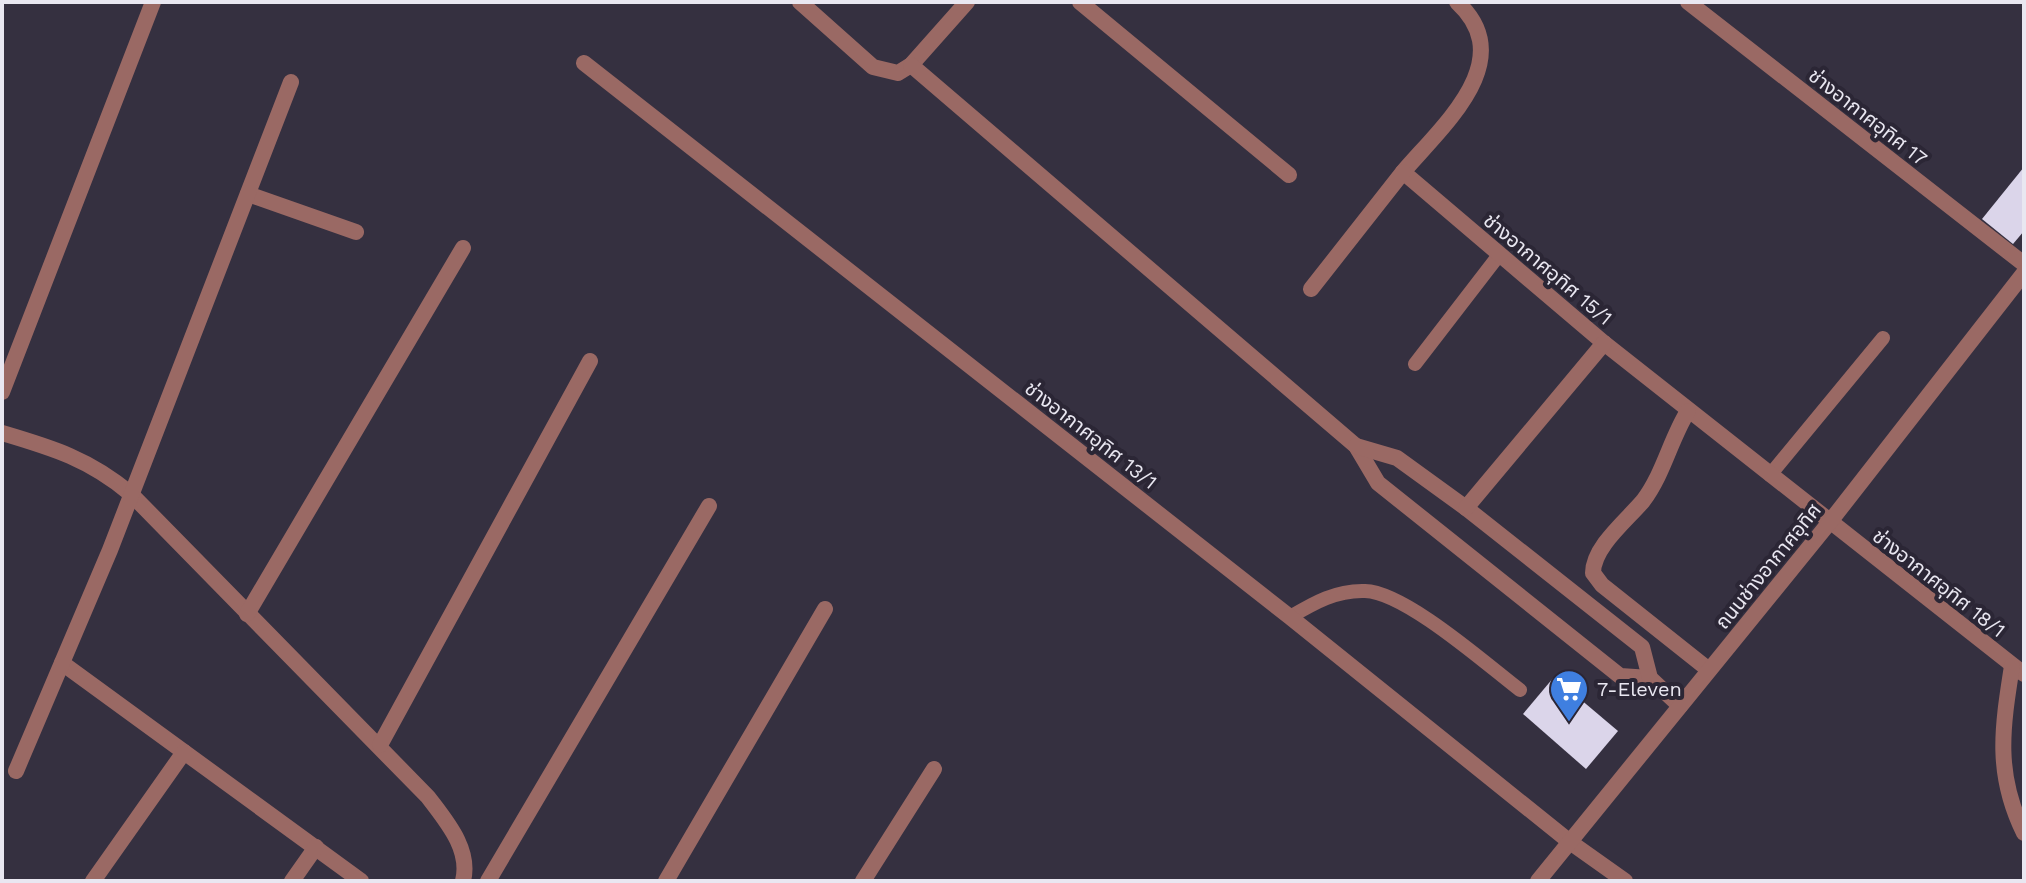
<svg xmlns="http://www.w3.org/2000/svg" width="2026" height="883" viewBox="0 0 2026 883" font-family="'Work Sans','Noto Sans Thai',sans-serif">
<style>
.building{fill:#dbd5ea}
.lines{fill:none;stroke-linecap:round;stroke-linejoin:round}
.lane{stroke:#9a6964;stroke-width:14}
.street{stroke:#9a6964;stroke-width:16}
.labels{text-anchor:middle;stroke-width:8;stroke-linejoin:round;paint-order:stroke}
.street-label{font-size:20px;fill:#e9e7f1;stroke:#2b2635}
.poi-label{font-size:20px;fill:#e9e7f1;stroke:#2b2635;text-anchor:start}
</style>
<rect width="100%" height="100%" fill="#353040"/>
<g class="building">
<polygon points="2024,167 2024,231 2013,244 1982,219"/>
<polygon points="1554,677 1618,731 1586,769 1523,714"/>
</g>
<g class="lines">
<g class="lane">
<polyline points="1415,364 1499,255"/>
<polyline points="1770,475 1883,338"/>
<path d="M1290,617C1314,603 1336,590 1365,591C1405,592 1486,664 1520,690"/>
</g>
<g class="street">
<polyline points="800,2 873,67 898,73 911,65 967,2"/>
<polyline points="1080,2 1289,175"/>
<path d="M1457,2C1520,60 1443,125 1403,172L1604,343L2024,674"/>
<polyline points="1688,2 2024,264"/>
<polyline points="584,63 1290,617 1570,842 1625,881"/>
<polyline points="911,65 1356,446 1378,483 1620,676 1650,678"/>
<polyline points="248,194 356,232"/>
<polyline points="1311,289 1403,172"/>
<polyline points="2,392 153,2"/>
<path d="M1688,411C1670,440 1664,473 1643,501C1627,520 1593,547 1593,573L1602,585L1709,670"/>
<path d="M2,433C53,448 89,459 131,494L428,797C446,821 471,849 463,881"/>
<polyline points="1356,446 1397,458 1466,508 1642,647 1650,678 1680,706"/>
<polyline points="1466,508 1604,343"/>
<polyline points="247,614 463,248"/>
<polyline points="62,663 361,881"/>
<path d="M2012,666C2002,729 1995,774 2024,833"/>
<polyline points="380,745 590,361"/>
<polyline points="16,771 110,550 291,82"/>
<polyline points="93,881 184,752"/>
<polyline points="292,881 316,847"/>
<polyline points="488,881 709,506"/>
<polyline points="666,881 825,609"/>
<polyline points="863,881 934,769"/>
<polyline points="1538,881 1829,523 2024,273"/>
</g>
</g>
<defs>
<symbol id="supermarket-pin" viewBox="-11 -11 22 30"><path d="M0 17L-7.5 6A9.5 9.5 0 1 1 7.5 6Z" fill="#3f7fe0" stroke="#2b2635"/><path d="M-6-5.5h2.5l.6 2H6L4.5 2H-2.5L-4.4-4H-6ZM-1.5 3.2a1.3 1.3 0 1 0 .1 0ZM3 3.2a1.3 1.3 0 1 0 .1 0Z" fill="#fff"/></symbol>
</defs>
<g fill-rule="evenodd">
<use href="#supermarket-pin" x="1547" y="667" width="44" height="60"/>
</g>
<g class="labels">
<g class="street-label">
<text transform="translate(1868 117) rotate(38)" y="7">ช่างอากาศอุทิศ 17</text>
<text transform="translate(1548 269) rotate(40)" y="7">ช่างอากาศอุทิศ 15/1</text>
<text transform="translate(1091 435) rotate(38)" y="7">ช่างอากาศอุทิศ 13/1</text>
<text transform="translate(1768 566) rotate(-51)" y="7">ถนนช่างอากาศอุทิศ</text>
<text transform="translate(1939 583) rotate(38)" y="7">ช่างอากาศอุทิศ 18/1</text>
</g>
<g class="poi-label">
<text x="1597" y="696">7-Eleven</text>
</g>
</g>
<rect width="2026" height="883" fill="none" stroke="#e9e7f1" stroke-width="8"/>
</svg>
